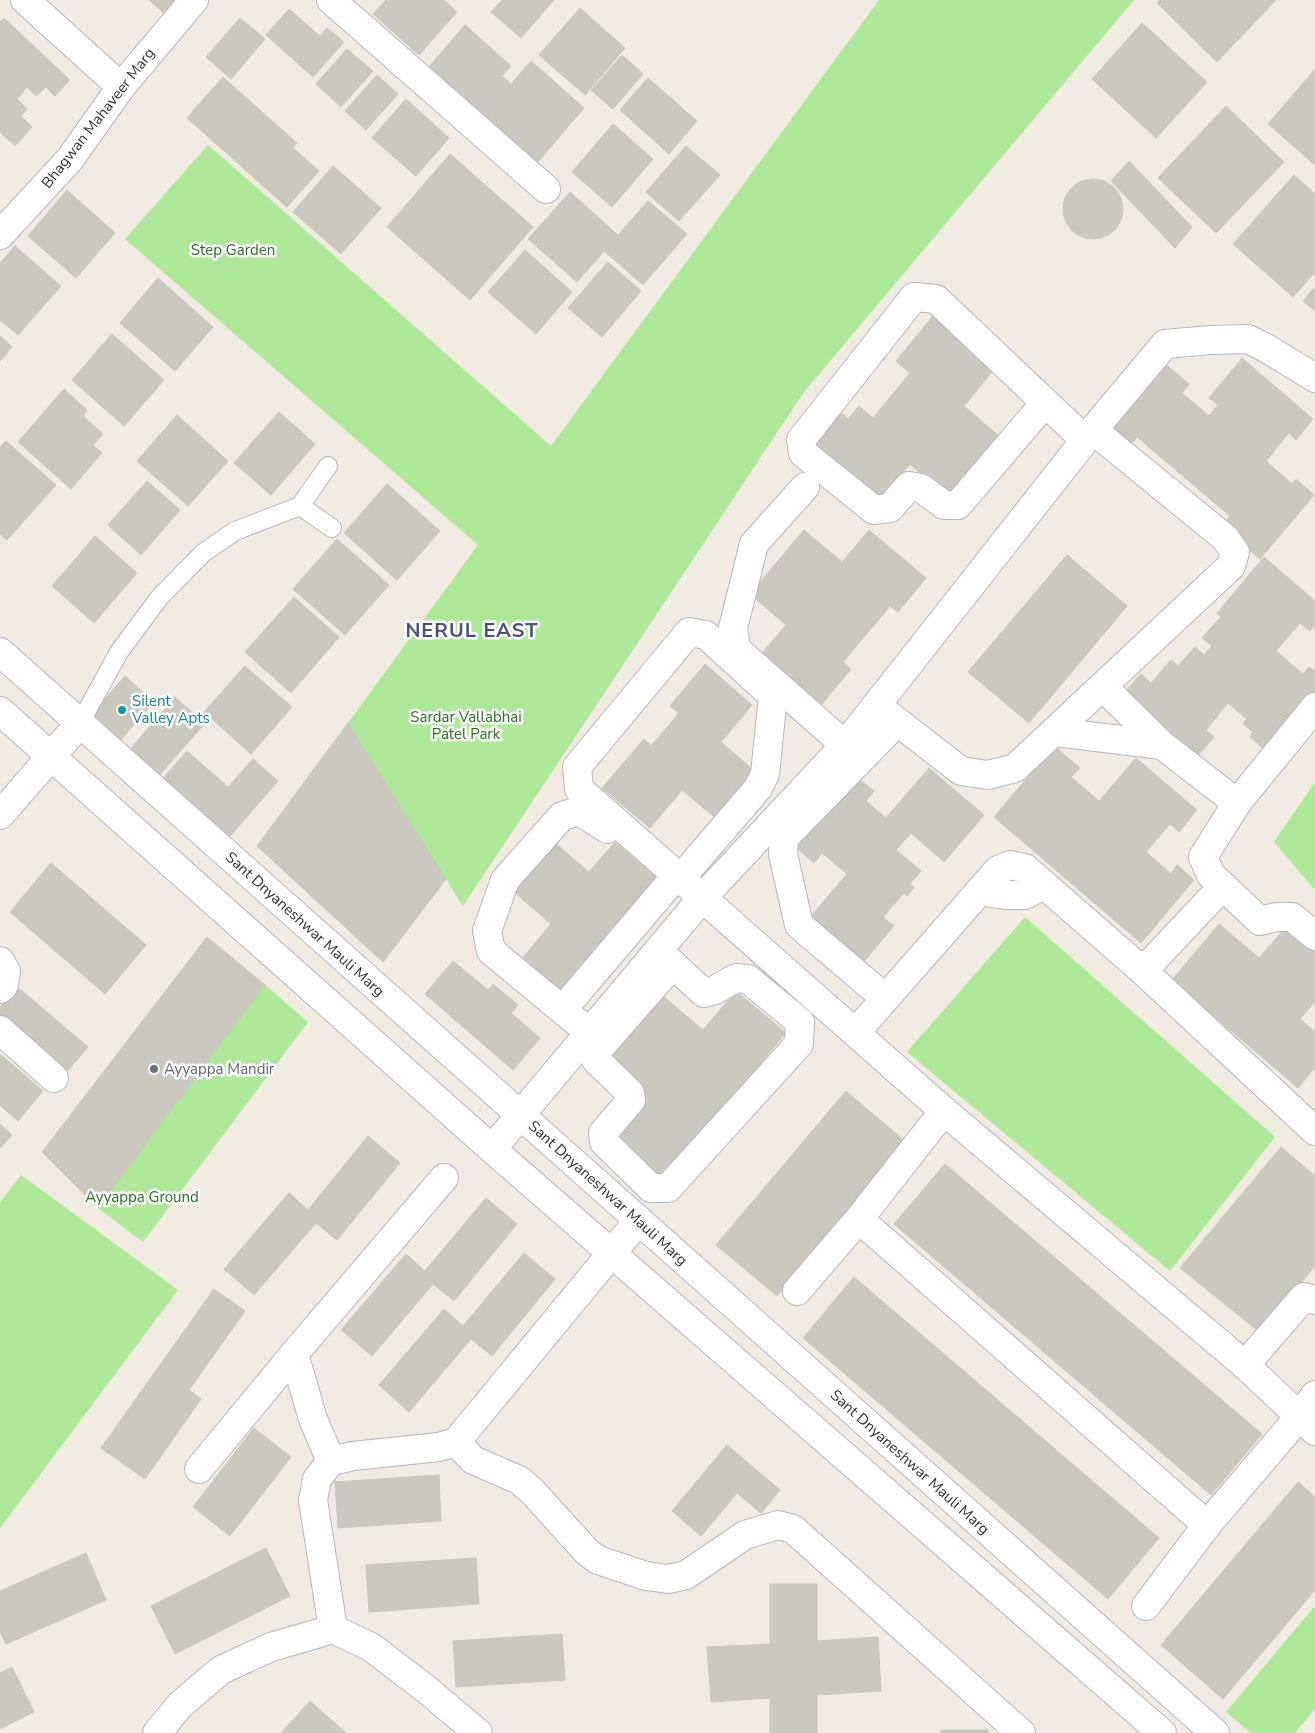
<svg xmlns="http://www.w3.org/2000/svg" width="1315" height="1733" viewBox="0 0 1315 1733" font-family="'Nunito Sans',sans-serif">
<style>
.green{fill:#aee99a}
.building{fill:#cbc8be;stroke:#ccc7b9}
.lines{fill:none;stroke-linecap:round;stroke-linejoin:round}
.service-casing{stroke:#b4b5c2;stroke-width:20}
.minor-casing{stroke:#b4b5c2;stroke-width:30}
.tertiary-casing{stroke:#b4b5c2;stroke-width:30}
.service{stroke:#fff;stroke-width:18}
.minor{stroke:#fff;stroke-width:28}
.tertiary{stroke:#fff;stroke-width:28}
.culture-dot{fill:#0f9aa8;stroke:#fff;stroke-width:2}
.worship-dot{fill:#6b7280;stroke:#fff;stroke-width:2}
.labels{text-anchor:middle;stroke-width:5;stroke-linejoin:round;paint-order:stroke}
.street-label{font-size:15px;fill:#2e2e2e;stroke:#fff}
.park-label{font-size:15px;fill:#217216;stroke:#fff}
.culture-label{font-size:15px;fill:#0d838f;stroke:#fff;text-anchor:start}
.worship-label{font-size:15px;fill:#5b616d;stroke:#fff;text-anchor:start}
.district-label{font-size:20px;font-weight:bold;letter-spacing:1px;fill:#4a4f83;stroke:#fff}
</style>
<rect width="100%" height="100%" fill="#f0eae0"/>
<g class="green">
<polygon points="879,0 1134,0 804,392 463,906 348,723 478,545 125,239 208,145 551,446"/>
<polygon points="1315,782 1315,890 1274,842"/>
<polygon points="1025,917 1275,1137 1170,1271 907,1052"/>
<polygon points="265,985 308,1022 143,1242 98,1208"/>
<polygon points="21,1175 178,1290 0,1528 0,1202"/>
<polygon points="1315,1606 1315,1709 1295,1733 1251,1733 1226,1712"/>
</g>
<g class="building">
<polygon points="149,0 187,0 171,19"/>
<polygon points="386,0 444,0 457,12 419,55 373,14"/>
<polygon points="502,0 554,0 521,38 491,12"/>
<polygon points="1160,0 1276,0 1217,62 1157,3"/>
<polygon points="580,8 625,48 585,95 539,55"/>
<polygon points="289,9 320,36 327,28 344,42 313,77 266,35"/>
<polygon points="4,18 70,80 55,96 46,87 36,96 27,87 17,99 27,109 21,116 32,127 15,146 0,132 0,22"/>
<polygon points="240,18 265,39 231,79 206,57"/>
<polygon points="1142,23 1207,82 1156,138 1092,79"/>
<polygon points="465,25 511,66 502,76 511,84 531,61 584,108 536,164 428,68"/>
<polygon points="347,49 373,71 341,107 316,84"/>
<polygon points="622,55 643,74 613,109 591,90"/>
<polygon points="1315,69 1315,165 1268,124"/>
<polygon points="377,75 398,94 366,130 345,111"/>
<polygon points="223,77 297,143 293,148 319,171 287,207 187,118"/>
<polygon points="648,78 697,121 669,154 620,110"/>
<polygon points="406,99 449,138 416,176 372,138"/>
<polygon points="1226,106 1284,162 1216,233 1158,178"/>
<polygon points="613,124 653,159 612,207 572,172"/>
<polygon points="686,146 720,175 679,221 646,192"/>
<polygon points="450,154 533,227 470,300 387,227"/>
<polygon points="1129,161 1192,227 1175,248 1111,181"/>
<polygon points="333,166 381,208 341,254 293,212"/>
<polygon points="1294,175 1315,194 1315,272 1293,297 1233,244"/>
<circle cx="1093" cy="209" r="30"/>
<polygon points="67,190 115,233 76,278 28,236"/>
<polygon points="570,192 618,235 577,282 528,239"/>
<polygon points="648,201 687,234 643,285 604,251"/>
<polygon points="15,246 61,286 18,335 0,320 0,263"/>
<polygon points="525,250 572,292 536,334 488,292"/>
<polygon points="608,262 641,291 602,337 568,308"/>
<polygon points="158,278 213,327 175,371 120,323"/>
<polygon points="1315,287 1315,311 1303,301"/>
<polygon points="933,316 995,368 964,406 1000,437 949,498 910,464 878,502 810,444 838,410 848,419 859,406 873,418 910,373 896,361"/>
<polygon points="112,334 164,380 124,426 72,380"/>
<polygon points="0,336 12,347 0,361"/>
<polygon points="1242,358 1313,419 1296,440 1289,433 1266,461 1292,484 1296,479 1314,495 1260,559 1221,526 1230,516 1137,437 1129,447 1108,429 1164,363 1189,384 1182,393 1209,416 1218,405 1209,398"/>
<polygon points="64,389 87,410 83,416 103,434 93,445 102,453 71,489 18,442"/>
<polygon points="279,412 315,444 271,495 234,463"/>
<polygon points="177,415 228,461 188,506 137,461"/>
<polygon points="6,441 56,485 7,540 0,534 0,447"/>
<polygon points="147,481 180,510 141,555 108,525"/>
<polygon points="387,484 440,531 397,580 344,533"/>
<polygon points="804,530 842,562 869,530 926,578 898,612 890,606 843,662 851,669 817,710 757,659 786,625 750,594"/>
<polygon points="95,536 137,573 94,623 52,586"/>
<polygon points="337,539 389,585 345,635 293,589"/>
<polygon points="1067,555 1127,606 1029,723 968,672"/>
<polygon points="1264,557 1315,601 1315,625 1310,631 1300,623 1276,651 1303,674 1309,667 1315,671 1315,700 1270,754 1250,737 1253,732 1243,724 1247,719 1228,703 1206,730 1214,737 1197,756 1124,693 1141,674 1151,683 1171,660 1178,666 1195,647 1204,655 1212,646 1202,638 1221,617 1217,613"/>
<polygon points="294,597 339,637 291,693 245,652"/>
<polygon points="705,664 752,705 721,742 757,773 718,820 682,790 650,828 602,788 644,739 651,746 679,713 670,706"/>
<polygon points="245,666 292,707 251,754 204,712"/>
<polygon points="125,676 154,702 118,743 89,717"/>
<polygon points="175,697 205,723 156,779 127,753"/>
<polygon points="348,723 446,879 383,962 257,846"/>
<polygon points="1054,746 1080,768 1071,777 1099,801 1136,758 1197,810 1179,832 1170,824 1146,852 1171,874 1177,865 1194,880 1141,943 994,817"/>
<polygon points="187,751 228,787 253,759 278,781 225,842 158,784"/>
<polygon points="929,768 984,815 944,862 911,833 896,850 921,871 910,884 914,887 907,896 904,893 883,917 894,926 860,966 807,921 847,874 822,853 814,863 794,846 854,775 874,791 866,801 886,818"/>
<polygon points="615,842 663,883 567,997 522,959 551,924 514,892 555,843 589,872"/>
<polygon points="51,863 146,945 105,994 10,912"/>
<polygon points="1219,924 1259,958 1286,927 1315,952 1315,1002 1300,1019 1315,1032 1315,1067 1298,1088 1172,980"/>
<polygon points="207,937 265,985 98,1208 42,1152"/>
<polygon points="453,961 488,990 493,984 518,1005 511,1013 540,1038 513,1070 425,994"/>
<polygon points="15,985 88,1047 62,1077 0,1025 0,1007"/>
<polygon points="656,990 703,1030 736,991 786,1033 660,1183 607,1138 645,1093 600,1056"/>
<polygon points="0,1054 43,1091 18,1121 0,1105"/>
<polygon points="846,1091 907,1143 777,1296 716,1245"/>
<polygon points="0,1124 12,1135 0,1148"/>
<polygon points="368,1136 400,1163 337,1240 316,1223 254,1295 224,1269 289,1193 308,1210"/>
<polygon points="1281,1147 1315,1176 1315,1266 1291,1295 1257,1330 1180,1268"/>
<polygon points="945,1164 1262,1434 1211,1495 894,1224"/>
<polygon points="486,1198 517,1224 454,1301 433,1284 372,1356 341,1330 406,1254 425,1271"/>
<polygon points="524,1253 555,1279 492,1356 471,1339 409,1412 379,1385 444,1309 463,1326"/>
<polygon points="854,1277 1159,1538 1108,1599 803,1338"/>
<polygon points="214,1289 245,1311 189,1390 201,1399 145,1479 101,1448"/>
<polygon points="254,1428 291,1457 230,1536 193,1507"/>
<polygon points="727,1445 780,1490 761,1513 737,1493 701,1536 672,1511"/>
<polygon points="439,1475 441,1521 338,1528 335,1482"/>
<polygon points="1298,1482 1315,1497 1315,1590 1223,1699 1161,1645"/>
<polygon points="266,1548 290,1596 175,1654 151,1606"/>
<polygon points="86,1553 106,1600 6,1644 0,1632 0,1591"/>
<polygon points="476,1558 479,1604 369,1612 366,1565"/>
<polygon points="770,1584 817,1584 817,1641 878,1637 881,1691 817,1695 817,1733 770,1733 770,1698 711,1702 707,1647 770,1644"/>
<polygon points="562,1634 565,1680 456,1687 453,1641"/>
<polygon points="12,1667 34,1712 0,1729 0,1673"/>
<polygon points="310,1701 346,1733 281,1733"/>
<rect x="941" y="1730" width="47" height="3"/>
</g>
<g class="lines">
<defs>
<g id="service">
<polyline points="300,506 332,528"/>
<polyline points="80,723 119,652 159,598 203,553 235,531 300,506 328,466"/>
</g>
<g id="minor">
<polyline points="25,0 121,87"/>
<polyline points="331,0 546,189"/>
<polyline points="0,235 70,159 121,87 194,0"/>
<polyline points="1045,403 958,505 944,505 921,488 909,486 890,508 874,510 803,453 801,440 914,297 936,299 1085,440"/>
<polyline points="1093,430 1165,344 1211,340 1248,339 1266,348 1315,378"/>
<polyline points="805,487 754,544 733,628 736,649 845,745"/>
<polyline points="1103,687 1162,745 1237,803 1315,707"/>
<polyline points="1055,732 1162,745"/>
<polyline points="1237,803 1203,857 1211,875 1260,921 1276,917 1292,917 1315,936"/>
<polyline points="680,879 758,788 765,774 773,696 706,635 689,632 577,767 579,789 944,1111 1245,1365 1315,1431"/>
<polyline points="980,891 1005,895 1025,895 1043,885"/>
<polyline points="658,951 704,993 715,990 736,978 748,979 800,1022 799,1044 668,1188 651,1188 604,1142 603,1133 631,1100 630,1093 596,1060 595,1053 673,964"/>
<polyline points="0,961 6,971 4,985 0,989"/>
<polyline points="1143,971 1223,886"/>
<polyline points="885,998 799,925 783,854 784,838 897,722"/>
<polyline points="563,1009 670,883"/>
<polyline points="0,1030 54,1078"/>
<polyline points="589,1032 491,951 487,931 505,880 562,816 579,811 607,829"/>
<polyline points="856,1032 998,870 1010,865 1025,868 1143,971 1315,1131"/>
<polyline points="492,1149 703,897 845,745 1093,430 1225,538 1235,552 1231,566 1015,768 988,775 961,771 876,705"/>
<polyline points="859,1219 1207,1525 1300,1416 1315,1395"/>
<polyline points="797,1291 859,1219 944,1111"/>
<polyline points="294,1354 313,1419 331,1461"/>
<polyline points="1245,1365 1304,1297 1315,1300"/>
<polyline points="456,1442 473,1460 519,1480 532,1491 587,1552 598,1560 646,1576 668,1579 686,1575 745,1535 778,1525 793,1529 1021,1733"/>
<polyline points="199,1469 294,1354 444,1178"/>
<polyline points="1146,1606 1207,1525"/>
<polyline points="333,1629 313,1500 317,1479 331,1461 353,1456 439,1447 456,1442 639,1220"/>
<polyline points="157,1733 180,1705 221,1670 271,1647 333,1629 371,1647 426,1689 478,1733"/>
</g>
<g id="tertiary">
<polyline points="0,652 1215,1733"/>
<polyline points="0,711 492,1149 1162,1733"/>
<polyline points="0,815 80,723"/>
</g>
</defs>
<use href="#service" class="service-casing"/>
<use href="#minor" class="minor-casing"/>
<use href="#tertiary" class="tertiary-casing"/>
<use href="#service" class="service"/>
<use href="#minor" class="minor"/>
<use href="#tertiary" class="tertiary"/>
</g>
<circle class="culture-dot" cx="122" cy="710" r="5"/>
<circle class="worship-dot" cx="154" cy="1069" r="5"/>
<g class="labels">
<g class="street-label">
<text transform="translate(98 118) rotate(-52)" y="5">Bhagwan Mahaveer Marg</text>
<text transform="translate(305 924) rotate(42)" y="5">Sant Dnyaneshwar Mauli Marg</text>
<text transform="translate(608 1193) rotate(42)" y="5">Sant Dnyaneshwar Mauli Marg</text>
<text transform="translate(910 1462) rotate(42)" y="5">Sant Dnyaneshwar Mauli Marg</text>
</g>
<g class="park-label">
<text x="233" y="255">Step Garden</text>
<text x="466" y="722">Sardar Vallabhai<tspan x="466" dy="17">Patel Park</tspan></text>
<text x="142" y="1202">Ayyappa Ground</text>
</g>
<g class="culture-label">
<text x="132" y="706">Silent<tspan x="132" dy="17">Valley Apts</tspan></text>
</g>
<g class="worship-label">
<text x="164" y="1074">Ayyappa Mandir</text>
</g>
<g class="district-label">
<text x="472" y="637">NERUL EAST</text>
</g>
</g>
</svg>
